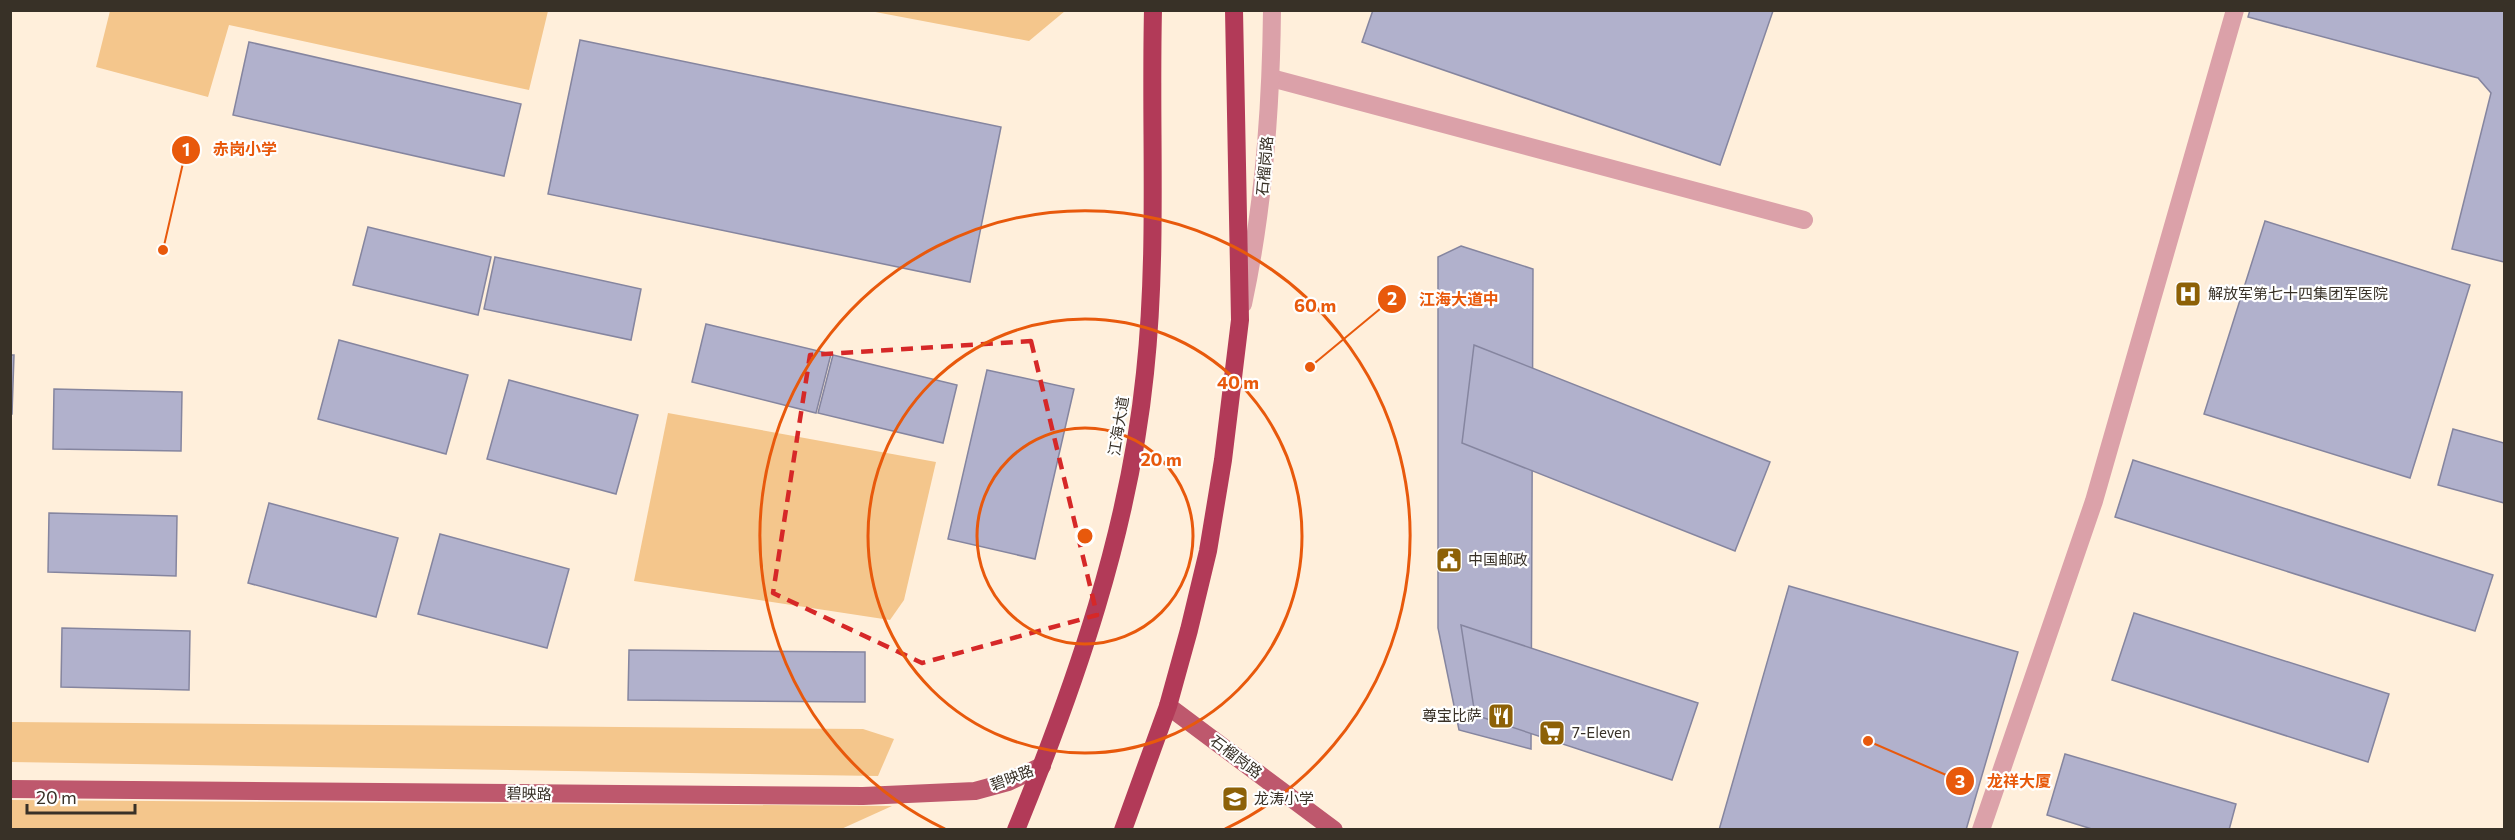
<svg xmlns="http://www.w3.org/2000/svg" width="2515" height="840" viewBox="0 0 2515 840" font-family="Commissioner,'Noto Sans SC',sans-serif">
<style>
.green{fill:#f4c68c}
.building{fill:#b1b1cc;stroke:#85859f;stroke-width:1.5}
.lines{fill:none;stroke-linecap:round;stroke-linejoin:round}
.minor{stroke:#dba1a9;stroke-width:18}
.major{stroke:#be586d;stroke-width:18}
.highway{stroke:#b23a58;stroke-width:18}
.marked{fill:none;stroke:#d62828;stroke-width:4.5;stroke-dasharray:12 8;stroke-linejoin:round}
.ring{fill:none;stroke:#e8590c;stroke-width:3}
.labels{text-anchor:middle;stroke-width:4.5;stroke-linejoin:round;paint-order:stroke}
.street-label{font-size:15px;fill:#383127;stroke:#fff}
.poi-label{font-size:15px;fill:#383127;stroke:#fff;text-anchor:start}
.centre{fill:#e8590c;stroke:#fff;stroke-width:3}
.ring-label{font-size:18px;text-anchor:middle;font-weight:bold;fill:#e8590c;stroke:#fff;stroke-width:4.5;stroke-linejoin:round;paint-order:stroke}
.leader{fill:none;stroke:#e8590c;stroke-width:2}
.callout-dot{fill:#e8590c;stroke:#fff;stroke-width:2}
.mark-label{font-size:18px;text-anchor:middle;font-weight:bold;fill:#fff}
.callout-label{font-size:16px;text-anchor:middle;font-weight:bold;fill:#e8590c;stroke:#fff;stroke-width:4.5;stroke-linejoin:round;paint-order:stroke}
</style>
<rect width="100%" height="100%" fill="#ffefdb"/>
<g class="green">
<polygon points="110,11 110,10 548,11 529,90 229,25 208,97 96,67"/>
<polygon points="870,11 1065,11 1029,41"/>
<polygon points="668,413 936,462 904,600 890,620 634,581"/>
<polygon points="11,722 863,729 894,739 878,776 11,762"/>
<polygon points="11,800 892,806 839,830 11,830"/>
</g>
<g class="building">
<polygon points="1373,10 1771,10 1773,11 1720,165 1362,42"/>
<polygon points="2250,10 2504,10 2504,262 2452,249 2491,93 2478,78 2248,17"/>
<polygon points="580,40 1001,127 970,282 548,194"/>
<polygon points="249,42 521,104 504,176 233,115"/>
<polygon points="2265,221 2470,285 2410,478 2204,414"/>
<polygon points="368,227 491,257 478,315 353,285"/>
<polygon points="1461,246 1533,269 1531,749 1459,730 1438,628 1438,257"/>
<polygon points="495,257 641,289 631,340 484,309"/>
<polygon points="706,324 831,354 816,413 692,382"/>
<polygon points="339,340 468,375 446,454 318,419"/>
<polygon points="1474,345 1770,462 1735,551 1462,443"/>
<polygon points="10,355 14,355 12,414 10,414"/>
<polygon points="833,355 957,385 943,443 818,413"/>
<polygon points="987,370 1074,389 1035,559 948,539"/>
<polygon points="509,380 638,415 616,494 487,459"/>
<polygon points="54,389 182,392 181,451 53,449"/>
<polygon points="2453,429 2504,443 2504,503 2438,485"/>
<polygon points="2133,460 2493,575 2475,631 2115,517"/>
<polygon points="269,503 398,538 376,617 248,583"/>
<polygon points="49,513 177,516 176,576 48,572"/>
<polygon points="440,534 569,569 547,648 418,614"/>
<polygon points="1789,586 2018,652 1966,830 1719,830"/>
<polygon points="2134,613 2389,694 2368,762 2112,680"/>
<polygon points="1461,625 1698,703 1672,780 1475,715"/>
<polygon points="62,628 190,631 189,690 61,687"/>
<polygon points="629,650 865,652 865,702 628,700"/>
<polygon points="2065,754 2236,804 2229,830 2095,830 2047,815"/>
</g>
<g class="lines">
<g class="minor">
<polyline points="1271,78 1804,220"/>
<path d="M1243,304C1264,207 1271,110 1272,10"/>
<polyline points="1981,830 2094,501 2235,10"/>
</g>
<g class="major">
<polyline points="1168,706 1334,830"/>
<polyline points="10,789 863,796 975,791 1008,782 1042,766"/>
</g>
<g class="highway">
<path d="M1016,830C1076,683 1129,531 1145,373C1158,252 1150,131 1153,10"/>
<polyline points="1123,830 1168,706 1189,630 1208,551 1223,460 1240,320 1234,10"/>
</g>
</g>
<path class="marked" d="M1031,341L1097,615L922,663L773,593L810,355Z"/>
<g class="ring">
<circle cx="1085" cy="536" r="108"/>
<circle cx="1085" cy="536" r="217"/>
<path d="M945 829A325 325 0 1 1 1225 829"/>
</g>
<defs>
<symbol id="hospital-square" viewBox="-11 -11 22 22"><rect x="-9" y="-9" width="18" height="18" rx="4" fill="#8d6107" stroke="#fff"/><path d="M-5-5h3v3.5h4V-5h3V5h-3V1.5h-4V5h-3Z" fill="#fff"/></symbol>
<symbol id="civic-square" viewBox="-11 -11 22 22"><rect x="-9" y="-9" width="18" height="18" rx="4" fill="#8d6107" stroke="#fff"/><path d="M-.6-6.5H3V-4.5H.6V-3L4-1V1h2V6H-6V1h2V-1L-.6-3ZM-1.2 2.5V6h2.4V2.5Z" fill="#fff"/></symbol>
<symbol id="restaurant-square" viewBox="-11 -11 22 22"><rect x="-9" y="-9" width="18" height="18" rx="4" fill="#8d6107" stroke="#fff"/><path d="M-5-6h1v4h1v-4h1v4h1v-4h1v5L-1.5 .5V6h-2V.5L-5-1ZM5-6V6H3V1.5H1.5Q1.5-4 5-6Z" fill="#fff"/></symbol>
<symbol id="supermarket-square" viewBox="-11 -11 22 22"><rect x="-9" y="-9" width="18" height="18" rx="4" fill="#8d6107" stroke="#fff"/><path d="M-6-5.5h2.5l.6 2H6L4.5 2H-2.5L-4.4-4H-6ZM-1.5 3.2a1.3 1.3 0 1 0 .1 0ZM3 3.2a1.3 1.3 0 1 0 .1 0Z" fill="#fff"/></symbol>
<symbol id="school-square" viewBox="-11 -11 22 22"><rect x="-9" y="-9" width="18" height="18" rx="4" fill="#8d6107" stroke="#fff"/><path d="M0-5L7-2L0 1L-7-2ZM-4 1L0 2.5L4 1V4Q0 6-4 4Z" fill="#fff"/></symbol>
</defs>
<g fill-rule="evenodd">
<use href="#hospital-square" x="2173" y="279" width="30" height="30"/>
<use href="#civic-square" x="1434" y="545" width="30" height="30"/>
<use href="#restaurant-square" x="1486" y="701" width="30" height="30"/>
<use href="#supermarket-square" x="1537" y="718" width="30" height="30"/>
<use href="#school-square" x="1220" y="784" width="30" height="30"/>
</g>
<g class="labels">
<g class="street-label">
<text transform="translate(1265 166) rotate(-85)" y="5">石榴岗路</text>
<text transform="translate(1119 426) rotate(-81)" y="5">江海大道</text>
<text transform="translate(1236 757) rotate(37)" y="5">石榴岗路</text>
<text transform="translate(1012 778) rotate(-21)" y="5">碧映路</text>
<text transform="translate(529 794) rotate(1)" y="5">碧映路</text>
</g>
<g class="poi-label">
<text x="2208" y="299">解放军第七十四集团军医院</text>
<text x="1468" y="565">中国邮政</text>
<text x="1482" y="721" text-anchor="end">尊宝比萨</text>
<text x="1572" y="738">7-Eleven</text>
<text x="1254" y="804">龙涛小学</text>
</g>
</g>
<circle cx="1085" cy="536" r="9" class="centre"/>
<g class="ring-label">
<text x="1315" y="312">60 m</text>
<text x="1238" y="389">40 m</text>
<text x="1161" y="466">20 m</text>
</g>
<path class="leader" d="M163 250L186 150M1310 367L1392 299M1868 741L1960 781"/>
<g class="callout-dot">
<circle cx="163" cy="250" r="6"/>
<circle cx="1310" cy="367" r="6"/>
<circle cx="1868" cy="741" r="6"/>
<circle cx="186" cy="150" r="15"/>
<circle cx="1392" cy="299" r="15"/>
<circle cx="1960" cy="781" r="15"/>
</g>
<g class="mark-label">
<text x="186" y="156">1</text>
<text x="1392" y="305">2</text>
<text x="1960" y="788">3</text>
</g>
<g class="callout-label">
<text x="245" y="155">赤岗小学</text>
<text x="1459" y="305">江海大道中</text>
<text x="2019" y="787">龙祥大厦</text>
</g>
<rect width="2515" height="840" fill="none" stroke="#383127" stroke-width="24"/>
<path d="M27 804v9h108v-9" fill="none" stroke="#383127" stroke-width="3"/>
<text x="36" y="804" font-size="18" fill="#383127" stroke="#ffffff" stroke-width="4.5" paint-order="stroke">20 m</text>
</svg>
